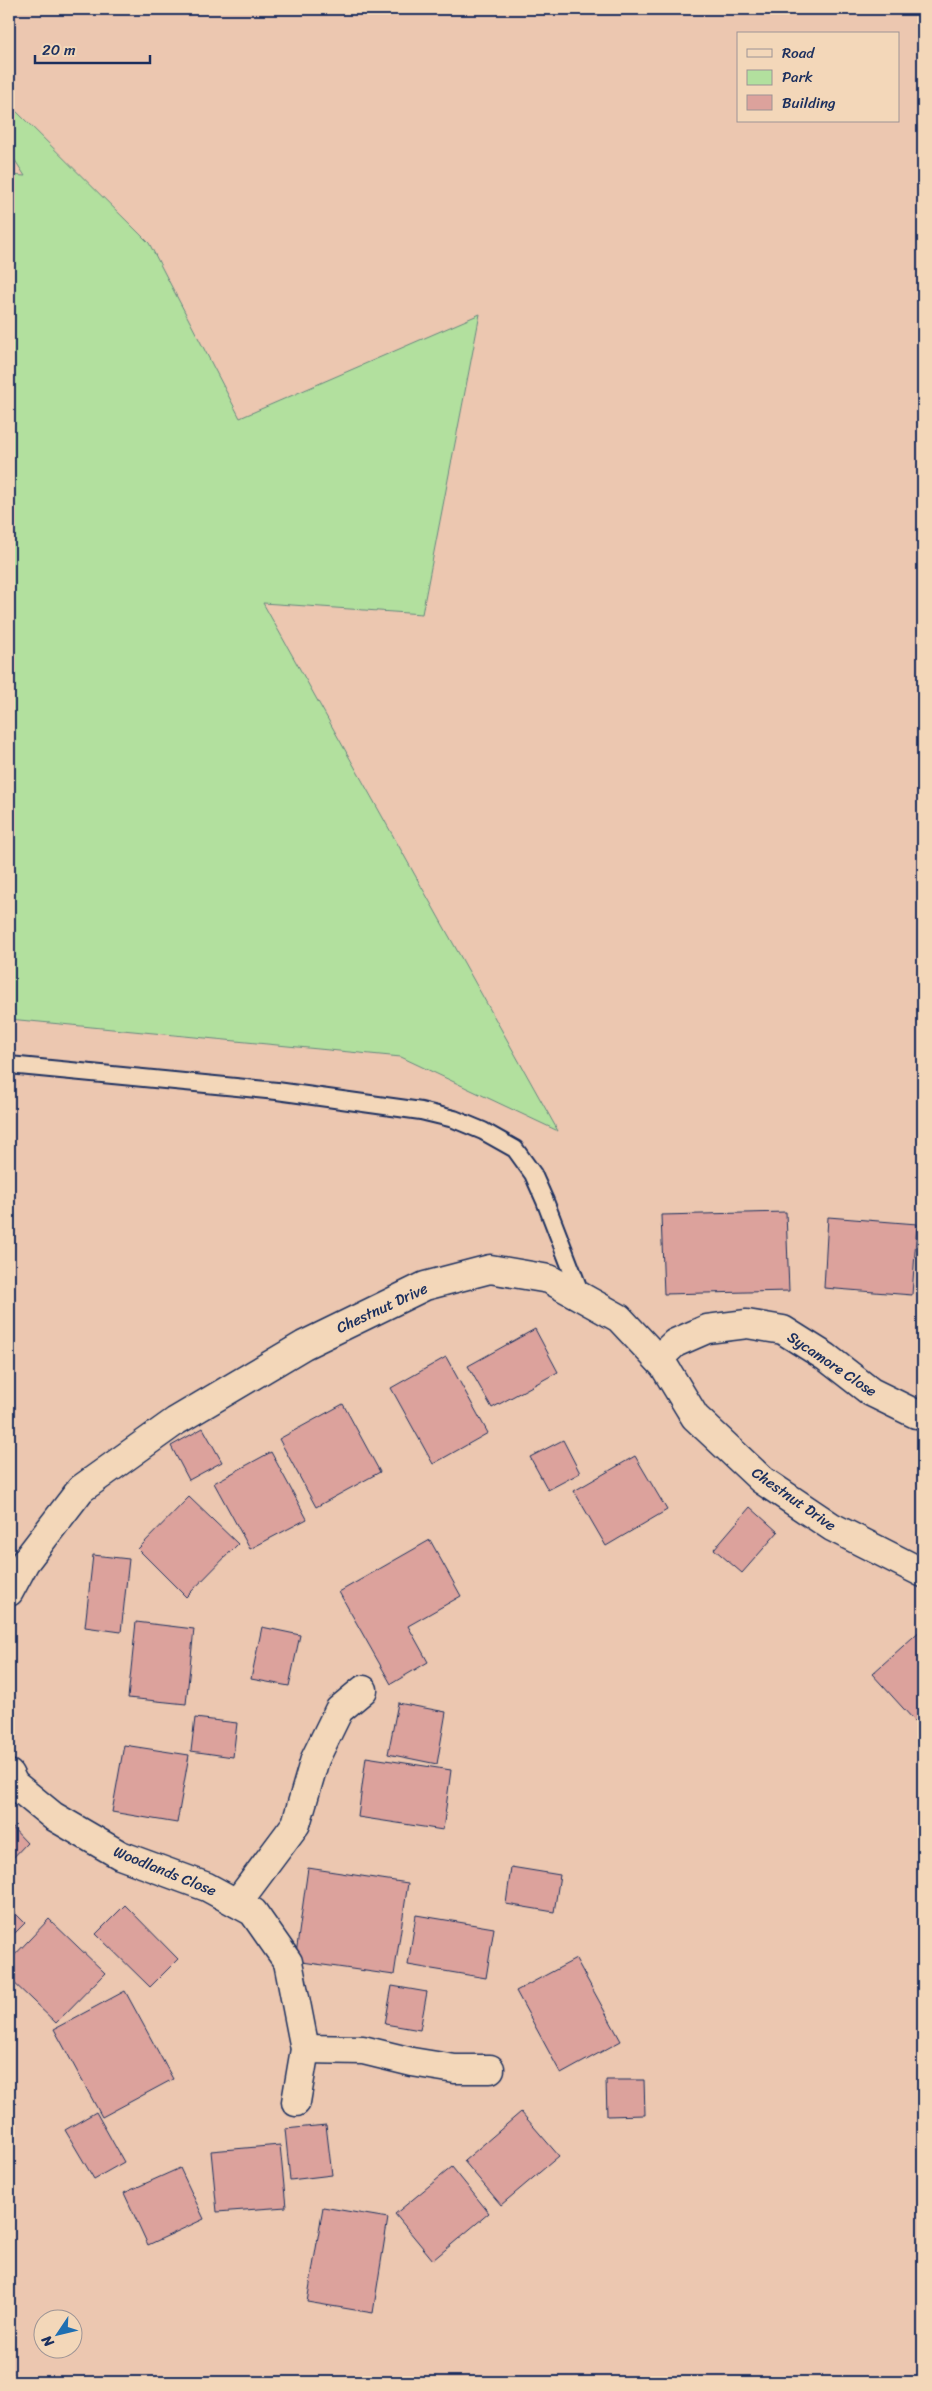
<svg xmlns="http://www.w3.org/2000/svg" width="932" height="2391" viewBox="0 0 932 2391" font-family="Sriracha,sans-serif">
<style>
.green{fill:#b2e09e;stroke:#66887e}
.building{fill:#dca29c;stroke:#1b2f5e}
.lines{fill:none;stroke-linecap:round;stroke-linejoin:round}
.service-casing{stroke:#1b2f5e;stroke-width:20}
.minor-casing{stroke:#1b2f5e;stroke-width:31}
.service{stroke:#f3d7b9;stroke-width:16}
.minor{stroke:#f3d7b9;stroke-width:28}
.labels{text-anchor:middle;stroke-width:4;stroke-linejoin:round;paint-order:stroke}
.street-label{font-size:15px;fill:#1b2f5e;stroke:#f3d7b9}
</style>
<rect width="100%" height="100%" fill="#ecc7b0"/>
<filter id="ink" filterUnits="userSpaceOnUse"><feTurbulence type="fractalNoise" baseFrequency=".02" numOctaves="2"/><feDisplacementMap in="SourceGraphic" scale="10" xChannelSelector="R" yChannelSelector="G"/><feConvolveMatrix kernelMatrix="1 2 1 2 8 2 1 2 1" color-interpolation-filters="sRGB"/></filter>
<g filter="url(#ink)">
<polygon class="green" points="9,104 149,243 240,418 480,314 422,614 263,603 558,1131 401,1057 9,1019 9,175 25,176 9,151"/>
<g class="building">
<polygon points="786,1212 789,1291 664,1294 661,1215"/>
<polygon points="828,1217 917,1224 912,1295 824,1288"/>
<polygon points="535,1329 558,1372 492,1408 468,1366"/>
<polygon points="446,1357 488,1433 433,1464 391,1388"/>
<polygon points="343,1404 380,1472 316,1507 279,1439"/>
<polygon points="203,1428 222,1462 189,1480 171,1446"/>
<polygon points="563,1440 580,1473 548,1490 530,1457"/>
<polygon points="271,1452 307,1519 250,1549 214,1483"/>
<polygon points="635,1456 667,1510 606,1546 574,1491"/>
<polygon points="189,1497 238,1544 186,1597 138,1549"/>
<polygon points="750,1507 778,1532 742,1573 714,1549"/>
<polygon points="430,1540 461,1596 408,1626 428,1662 391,1684 339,1592"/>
<polygon points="93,1555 129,1559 121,1632 85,1627"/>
<polygon points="136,1622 194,1629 186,1704 128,1698"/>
<polygon points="262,1627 300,1635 289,1686 251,1679"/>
<polygon points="923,1628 923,1730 872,1674"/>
<polygon points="398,1703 446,1712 437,1764 388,1754"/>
<polygon points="195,1718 237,1723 233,1757 191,1751"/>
<polygon points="124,1745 189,1755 177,1823 112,1812"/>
<polygon points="366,1757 451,1770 443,1830 358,1817"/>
<polygon points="9,1824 27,1843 9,1862"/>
<polygon points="511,1867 560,1875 554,1912 506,1904"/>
<polygon points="308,1868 408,1883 394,1975 295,1961"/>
<polygon points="125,1905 178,1959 150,1987 96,1934"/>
<polygon points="9,1907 25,1923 9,1939"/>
<polygon points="416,1915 494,1928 486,1978 408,1965"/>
<polygon points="49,1919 105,1973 56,2023 9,1978 9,1961"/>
<polygon points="576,1959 621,2041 561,2074 516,1991"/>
<polygon points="392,1986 427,1992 420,2030 385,2024"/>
<polygon points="125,1991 173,2079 102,2117 54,2029"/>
<polygon points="606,2080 644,2080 645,2115 607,2116"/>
<polygon points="96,2112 124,2162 94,2179 65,2130"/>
<polygon points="521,2112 559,2156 501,2205 464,2161"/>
<polygon points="326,2125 332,2175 290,2180 285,2129"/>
<polygon points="280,2145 286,2207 217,2212 211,2151"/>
<polygon points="452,2167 489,2213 433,2260 395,2214"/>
<polygon points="180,2168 204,2219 148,2245 124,2193"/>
<polygon points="323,2207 388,2218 373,2313 307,2302"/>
</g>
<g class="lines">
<defs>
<polyline id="service" points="9,1065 277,1091 421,1111 454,1119 483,1131 515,1149 533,1174 545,1201 582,1297"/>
<g id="minor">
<polyline points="658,1359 675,1343 707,1329 747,1324 783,1330 826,1357 871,1392 916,1414 923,1415"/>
<polyline points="9,1592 25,1562 81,1489 176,1421 304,1345 425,1286 490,1269 549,1279 619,1318 664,1366 695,1417 762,1480 832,1527 923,1573"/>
<polyline points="9,1774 14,1784 53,1816 120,1855 207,1887 253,1912 288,1962 305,2049 296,2102"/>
<polyline points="237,1903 296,1824 315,1759 339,1710 363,1690"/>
<polyline points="305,2049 363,2050 412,2062 455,2069 490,2069"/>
</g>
</defs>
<use href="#service" class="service-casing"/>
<use href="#minor" class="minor-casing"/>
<use href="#service" class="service"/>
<use href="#minor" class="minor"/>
</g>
</g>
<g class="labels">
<g class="street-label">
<text transform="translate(382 1308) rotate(-25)" y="5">Chestnut Drive</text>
<text transform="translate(832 1364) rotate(34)" y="5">Sycamore Close</text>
<text transform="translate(794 1499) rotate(35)" y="5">Chestnut Drive</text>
<text transform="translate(165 1871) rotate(22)" y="5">Woodlands Close</text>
</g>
</g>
<rect width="932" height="2391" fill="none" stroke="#f3d7b9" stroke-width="30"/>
<rect x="15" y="15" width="902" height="2361" fill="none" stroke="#1b2f5e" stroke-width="2" filter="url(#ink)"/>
<rect x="737" y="32" width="162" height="90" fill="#f3d7b9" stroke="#9d9495"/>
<rect x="747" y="49" width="25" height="8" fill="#f3d7b9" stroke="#9d9495"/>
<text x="782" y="58" font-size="15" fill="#1b2f5e">Road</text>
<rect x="747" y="70" width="25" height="15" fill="#b2e09e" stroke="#9d9495"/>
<text x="782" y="82" font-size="15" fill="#1b2f5e">Park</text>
<rect x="747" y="95" width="25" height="15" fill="#dca29c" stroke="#9d9495"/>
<text x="782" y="108" font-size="15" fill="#1b2f5e">Building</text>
<g transform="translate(58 2334) rotate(235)"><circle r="24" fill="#f3d7b9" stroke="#9d9495"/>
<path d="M0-4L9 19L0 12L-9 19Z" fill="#1f6fb2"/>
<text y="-8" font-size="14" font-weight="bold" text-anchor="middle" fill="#1b2f5e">N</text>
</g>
<path d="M35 55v8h115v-8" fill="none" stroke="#1b2f5e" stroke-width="2.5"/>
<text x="42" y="55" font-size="15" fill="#1b2f5e" stroke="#f3d7b9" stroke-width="4" paint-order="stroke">20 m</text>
</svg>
